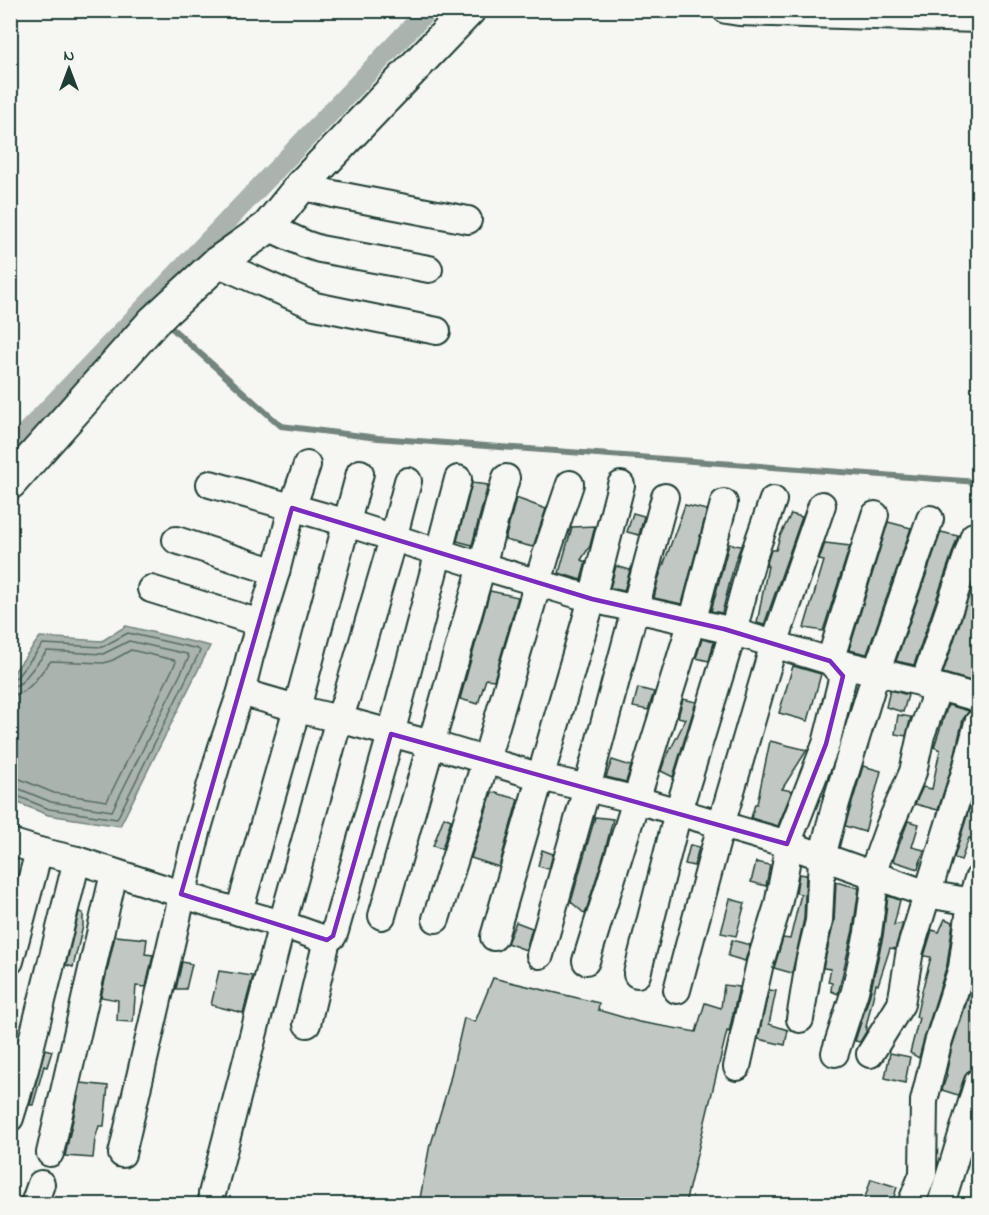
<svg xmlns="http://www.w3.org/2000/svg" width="989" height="1215" viewBox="0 0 989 1215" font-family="'Indie Flower',sans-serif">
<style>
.water{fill:#aab3ae;stroke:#72847d;stroke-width:1.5}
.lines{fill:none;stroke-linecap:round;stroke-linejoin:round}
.shore{stroke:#576c65;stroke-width:1.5}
.stream{stroke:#72847d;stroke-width:6}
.canal{stroke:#aab3ae;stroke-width:20}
.building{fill:#c1c8c3;stroke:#1f3d34;stroke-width:1.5}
.minor-casing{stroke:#1f3d34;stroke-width:30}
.major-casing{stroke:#1f3d34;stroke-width:36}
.minor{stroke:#f6f6f2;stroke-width:26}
.major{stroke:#f6f6f2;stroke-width:32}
.marked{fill:none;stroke:#7b2cbf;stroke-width:4.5;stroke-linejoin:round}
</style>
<rect width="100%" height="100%" fill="#f6f6f2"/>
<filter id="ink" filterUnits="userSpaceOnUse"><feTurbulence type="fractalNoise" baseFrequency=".0167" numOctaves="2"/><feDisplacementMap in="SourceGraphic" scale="12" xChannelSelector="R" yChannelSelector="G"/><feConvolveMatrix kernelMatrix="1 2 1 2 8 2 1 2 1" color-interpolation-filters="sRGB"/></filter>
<g filter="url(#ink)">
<polygon class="water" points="126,626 210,646 120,826 48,815 11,800 11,676 40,637 102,641"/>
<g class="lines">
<g class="shore">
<polyline points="10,679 17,677 43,644 102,647 128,633 198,649 200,651 117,819 49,809 15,795 10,795"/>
<polyline points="10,686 17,685 22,682 47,651 103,654 129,641 187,654 189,657 112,811 51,802 17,788 10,787"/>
<path d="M10,695C31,694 38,674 51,661L104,663L113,660L131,650L174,660L176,662L107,801L54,793L20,779L10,778"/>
</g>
<polyline class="stream" points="165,322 281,426 378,438 978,482"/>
<polyline class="canal" points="10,449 428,10"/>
</g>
<g class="building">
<polygon points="472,483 488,485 472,545 457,541"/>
<polygon points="516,498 546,509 533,547 505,540"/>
<polygon points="685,505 707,510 682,604 654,598 658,580"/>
<polygon points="633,513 644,516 639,535 627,532"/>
<polygon points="791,514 802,517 764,625 757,623 768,566 766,566 771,550 776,550 780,536"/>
<polygon points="888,522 911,528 867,654 849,650"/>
<polygon points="595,526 590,546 581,560 586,562 581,580 559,573 572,527"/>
<polygon points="941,532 958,536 914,665 896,661"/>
<polygon points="825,543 850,546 823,631 804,628 824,561 819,560"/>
<polygon points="729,544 741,546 735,562 722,613 711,611"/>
<polygon points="616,566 630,570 624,591 610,588"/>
<polygon points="978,569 978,683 943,673"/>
<polygon points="490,591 518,597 494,680 486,679 478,704 460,699"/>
<polygon points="702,639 714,642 709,661 696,658"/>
<polygon points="793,666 821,674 808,721 779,713"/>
<polygon points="638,688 654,692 648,710 633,707"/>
<polygon points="890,690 908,695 903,712 886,707"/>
<polygon points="683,699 696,702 673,777 661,771 664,762 686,719 678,717"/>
<polygon points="948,705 969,711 963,719 953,762 938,810 915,804 923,787 932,789 940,750 934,747"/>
<polygon points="898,715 911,717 906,736 895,734"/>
<polygon points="770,741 807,750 782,789 792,791 778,826 751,818 755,804 757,804"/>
<polygon points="612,760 631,766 626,782 606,777"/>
<polygon points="863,766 881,771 865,832 845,826"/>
<polygon points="978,780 978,841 969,838 961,860 954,858"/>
<polygon points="492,792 518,799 499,867 471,858"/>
<polygon points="444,817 451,820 442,849 433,846"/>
<polygon points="595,817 613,819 605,851 585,914 571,902"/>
<polygon points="908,821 919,824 912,847 924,850 918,869 893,861"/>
<polygon points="690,845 699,847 694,866 685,864"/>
<polygon points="542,850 553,854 549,869 538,866"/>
<polygon points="756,862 770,865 766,886 751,882"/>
<polygon points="799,874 806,875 804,919 792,973 774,968 783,938 790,939 801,894 796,893"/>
<polygon points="836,882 859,888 853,930 838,994 831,991 832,983 828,982 831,969 823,968 834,922"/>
<polygon points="888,896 900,900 894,925 903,923 895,949 890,948 878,985 876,984 866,1027 867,1027 866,1032 860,1042 855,1041 870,994 883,936"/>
<polygon points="730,899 745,903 736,936 721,933"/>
<polygon points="79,912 83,913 83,926 73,967 66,965"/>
<polygon points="945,919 953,922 947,965 924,1039 919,1058 910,1053 919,1018 916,1017 922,991 931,957 924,956 925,953 932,930 939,932"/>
<polygon points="516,922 532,928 526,950 507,943"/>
<polygon points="115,936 147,939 145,954 153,955 146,987 136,986 133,1022 117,1021 118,1000 101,997"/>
<polygon points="732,940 750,945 745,961 728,956"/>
<polygon points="978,958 978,1067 974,1068 967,1072 964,1078 958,1095 942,1090 947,1075 946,1074 952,1047 976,973"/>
<polygon points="182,962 192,964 186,989 176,989"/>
<polygon points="219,971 253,976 243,1013 211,1005"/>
<polygon points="493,978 599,1003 598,1010 639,1022 696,1032 705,1003 721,1008 724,985 739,987 729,1032 727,1031 685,1204 419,1204 430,1144 431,1144 449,1084 464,1018 475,1022"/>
<polygon points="769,990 776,991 769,1024 788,1030 785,1045 758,1039"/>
<polygon points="45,1049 52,1051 47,1067 44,1066 33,1105 30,1105"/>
<polygon points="890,1053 910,1057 905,1083 885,1078"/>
<polygon points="81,1083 108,1086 104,1126 99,1126 95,1139 93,1158 65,1156"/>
<polygon points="871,1179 897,1187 892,1204 863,1204"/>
</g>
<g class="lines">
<defs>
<g id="minor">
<polyline points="726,10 739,12 978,19"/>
<polyline points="301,186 333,194 468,220"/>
<polyline points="268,227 305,244 320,249 429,269"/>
<polyline points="217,263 315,306 437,331"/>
<polyline points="210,484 344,522 482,566 592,599 724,629 830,661 924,683 978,698"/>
<polyline points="176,540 276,572"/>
<polyline points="151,589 260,623"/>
<polyline points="241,692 310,712 339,719 431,744 541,777 637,800 787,844 927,894 978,903"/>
<polyline points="10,842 39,851 77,860 215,905 282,924 327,940 333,936 335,931 391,734 458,479"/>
<polyline points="239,912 297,708 360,473"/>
<polyline points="382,916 482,566 506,478"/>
<polyline points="436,919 486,760 546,555 570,484"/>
<polyline points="494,937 592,599 621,485"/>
<polyline points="540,955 587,788 665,497"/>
<polyline points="10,961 39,851"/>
<polyline points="586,961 696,608 724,503"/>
<polyline points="637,974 678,812 733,632 753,557 773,500"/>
<polyline points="677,990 721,825 774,644 822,505"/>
<polyline points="800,1019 809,963 819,921 822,857 836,803 876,673 930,519"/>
<polyline points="307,1024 327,940"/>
<polyline points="835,1053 855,991 868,933 874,888 872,874 889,827 913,772 921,735 935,696 924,683 974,536"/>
<polyline points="870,1054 901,1004 910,950 967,766 978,723"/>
<polyline points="737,1067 760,963 778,905 786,864 787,844 826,744 843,676 830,661 875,515"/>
<polyline points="10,1118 25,1069 77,860"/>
<polyline points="50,1153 114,873"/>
<polyline points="122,1154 198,828 221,750 241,692 250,656 276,572 292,508 307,465"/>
<polyline points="212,1194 282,924 339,719 346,699 393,539 408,481"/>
<polyline points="34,1204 41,1184"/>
<polyline points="911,1204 923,1174 924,1101 938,1043 962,968 971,901 978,879"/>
<polyline points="941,1204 978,1082"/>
</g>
<polyline id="major" points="10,483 154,321 217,263 268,227 301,186 469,10"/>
</defs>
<use href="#minor" class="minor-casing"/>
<use href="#major" class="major-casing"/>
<use href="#minor" class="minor"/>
<use href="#major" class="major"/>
</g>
</g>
<path class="marked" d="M292,508L592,599L724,629L830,661L843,676L826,744L787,844L391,734L333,936L327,940L181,894Z"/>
<rect width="989" height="1215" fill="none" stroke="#f6f6f2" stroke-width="36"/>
<rect x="18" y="18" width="953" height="1179" fill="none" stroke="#1f3d34" stroke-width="2" filter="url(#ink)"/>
<g transform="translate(69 69)" stroke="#f6f6f2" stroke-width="4.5" paint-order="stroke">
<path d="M0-4.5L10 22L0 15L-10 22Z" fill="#1f3d34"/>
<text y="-9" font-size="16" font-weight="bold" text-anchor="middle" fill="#1f3d34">N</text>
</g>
</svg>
